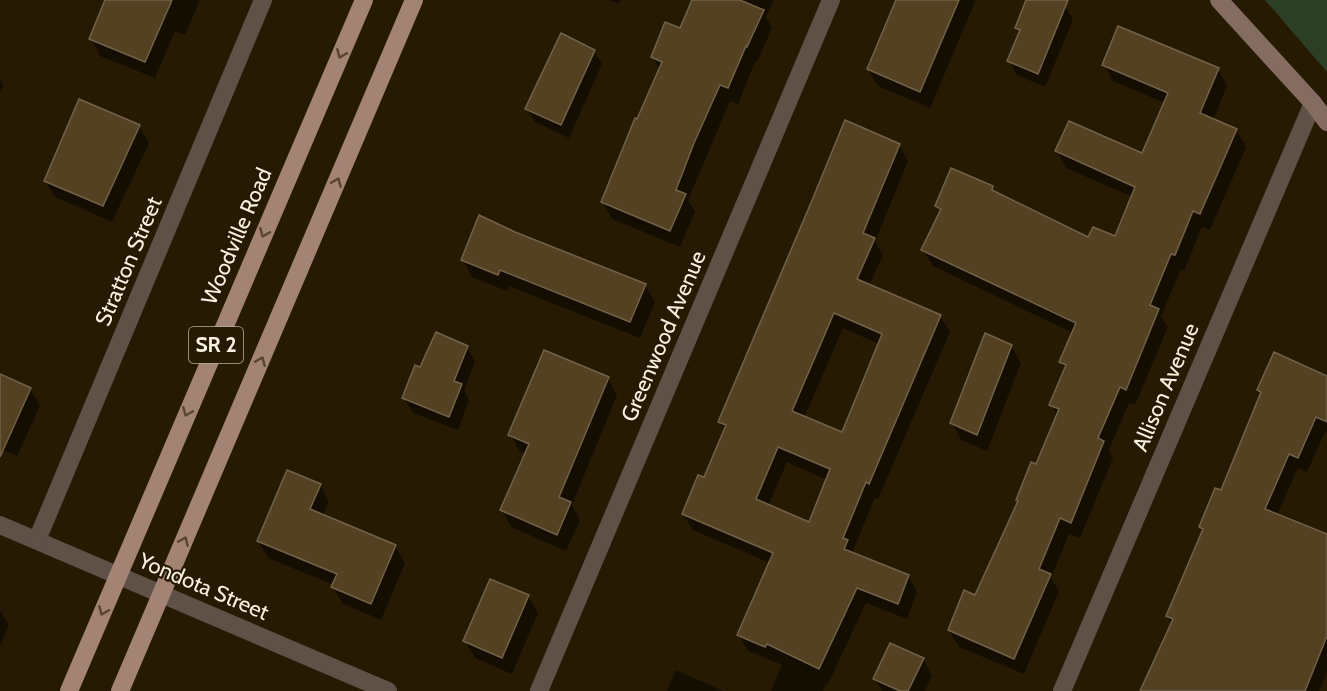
<svg xmlns="http://www.w3.org/2000/svg" width="1327" height="691" viewBox="0 0 1327 691" font-family="Cabin,sans-serif">
<style>
.green{fill:#2c3e26}
.shadow{fill:#0007;fill-rule:evenodd}
.building{fill:#534122;stroke:#726249;stroke-width:1.5;fill-rule:evenodd}
.lines{fill:none;stroke-linecap:round;stroke-linejoin:round}
.street{stroke:#5f5048;stroke-width:18}
.secondary{stroke:#856c61;stroke-width:18}
.primary{stroke:#a28374;stroke-width:18}
.oneway{stroke:#584430}
.labels{text-anchor:middle;stroke-width:4.5;stroke-linejoin:round;paint-order:stroke}
.shield{fill:#271a03;stroke:#bbb0a0;stroke-width:1.5}
.shield-label{font-size:21px;font-weight:bold;fill:#faf1e3}
.street-label{font-size:22px;fill:#faf1e3;stroke:#271a03}
</style>
<rect width="100%" height="100%" fill="#271a03"/>
<polygon class="green" points="1265,0 1327,0 1327,72"/>
<g class="shadow">
<polygon points="105,0 200,0 185,35 175,31 155,78 100,56 91,39"/>
<polygon points="609,0 621,0 619,4"/>
<polygon points="694,0 774,0 766,17 772,28 757,62 755,62 738,104 730,101 688,200 695,212 680,247 612,219 602,202 660,70 653,57 681,30"/>
<polygon points="897,0 976,0 930,108 878,86 868,69"/>
<polygon points="1028,0 1051,0 1065,6 1073,20 1045,87 1017,75 1009,61 1020,34 1016,28"/>
<polygon points="594,51 602,64 569,138 535,122 527,109"/>
<polygon points="1104,64 1218,70 1227,86 1213,120 1236,130 1246,147 1210,230 1202,227 1184,271 1181,269 1161,316 1168,327 1135,405 1129,403 1109,450 1113,458 1080,538 1069,534 1051,578 1059,591 1024,674 959,647 949,630 976,597 1058,417 1051,405 1066,370 1060,361 1073,333 933,266 923,250 941,213 937,206 992,187 996,193 1089,239 1116,238 1133,197 1066,168 1057,151 1142,155 1165,103 1113,81"/>
<polygon points="0,79 3,85 0,93"/>
<polygon points="139,126 149,143 112,222 55,197 45,181"/>
<path d="M899,145L908,161L875,242L883,255L869,286L940,316L950,332L878,499L875,497L853,551L855,555L908,576L917,592L907,619L866,603L828,684L826,683L823,691H771L782,665L748,651L739,635L770,563L693,530L683,514L705,479L725,431L720,422ZM843,328L879,344L842,434L804,418ZM787,462L827,480L810,524L768,506Z"/>
<polygon points="480,217 645,285 655,302 640,338 509,286 507,291 472,277 463,260"/>
<polygon points="1011,346 1021,363 987,451 961,440 952,423"/>
<polygon points="467,347 475,362 464,390 469,400 458,430 413,413 404,398 421,369"/>
<polygon points="0,375 30,389 40,406 17,456 0,449"/>
<polygon points="608,378 617,395 572,505 580,520 566,551 511,527 502,510 526,454 519,451 510,434"/>
<polygon points="1327,378 1327,433 1325,432 1307,472 1298,468 1277,515 1327,544 1327,672 1319,691 1142,691 1172,624 1167,616 1203,532 1200,527 1222,492 1261,395 1259,390"/>
<polygon points="320,485 329,502 323,516 395,546 405,563 381,620 343,604 333,587 334,585 268,558 258,541"/>
<polygon points="528,596 538,613 512,674 475,658 465,641"/>
<polygon points="0,610 9,625 0,646"/>
<polygon points="923,659 932,676 925,691 882,691 875,679"/>
<polygon points="676,670 723,691 667,691"/>
</g>
<g class="building">
<polygon points="105,0 172,0 145,62 89,39"/>
<polygon points="692,0 740,0 764,10 747,47 746,46 728,88 720,85 694,143 676,190 686,194 670,231 601,202 635,118 637,119 662,62 651,57 665,22 680,28"/>
<polygon points="896,0 959,0 920,92 867,69"/>
<polygon points="1026,0 1068,0 1038,74 1007,61 1020,30 1015,28"/>
<polygon points="1118,26 1219,68 1200,113 1237,129 1200,214 1193,211 1175,255 1171,254 1150,305 1159,309 1126,390 1120,387 1098,438 1104,441 1071,523 1060,518 1039,569 1051,574 1014,659 948,630 964,590 975,595 1018,501 1016,500 1031,462 1036,464 1059,409 1049,405 1066,365 1059,362 1076,323 921,250 941,209 935,206 951,168 993,186 992,190 1088,237 1093,227 1115,236 1135,187 1055,151 1069,121 1142,153 1168,93 1102,65"/>
<polygon points="561,33 595,50 561,125 525,109"/>
<polygon points="79,99 140,125 103,206 44,181"/>
<path d="M845,120L900,144L863,233L875,238L857,279L941,315L869,484L866,482L843,538L848,540L844,549L909,575L898,604L857,588L819,669L767,644L765,647L737,635L773,553L682,514L698,475L704,477L726,425L718,422L813,198ZM834,313L882,334L842,432L792,411ZM778,447L830,469L809,522L756,499Z"/>
<polygon points="479,215 515,232 646,284 630,322 500,270 498,275 461,260"/>
<polygon points="436,332 468,346 454,381 462,384 449,417 402,398 415,365 420,367"/>
<polygon points="985,333 1012,345 977,435 950,423"/>
<polygon points="544,350 609,377 559,497 571,502 557,535 500,510 529,444 508,435"/>
<polygon points="1274,352 1327,376 1327,422 1316,417 1298,458 1289,454 1265,509 1327,534 1327,636 1305,691 1140,691 1173,619 1166,616 1203,529 1199,527 1215,488 1221,490 1261,392 1257,390"/>
<polygon points="0,374 31,388 0,457"/>
<polygon points="287,470 321,484 310,509 396,545 371,604 331,587 337,574 257,541"/>
<polygon points="490,579 529,595 502,658 463,641"/>
<polygon points="890,643 924,658 908,691 900,691 873,679"/>
</g>
<g class="lines">
<g class="street">
<polyline points="0,525 388,691"/>
<polyline points="37,540 263,0"/>
<polyline points="539,691 831,0"/>
<polyline points="1062,691 1313,103"/>
</g>
<polyline class="secondary" points="1219,0 1313,103 1327,122"/>
<g class="primary">
<polyline points="69,691 364,0"/>
<polyline points="120,691 414,0"/>
</g>
</g>
<defs><path id="oneway-chevron" d="M-2-3.5L2.5 0L-2 3.5" fill="none" stroke-width="1.6" stroke-linecap="round" stroke-linejoin="round" transform="scale(1.5)"/></defs>
<g class="oneway">
<use href="#oneway-chevron" transform="translate(341 54) rotate(113)"/>
<use href="#oneway-chevron" transform="translate(337 182) rotate(-67)"/>
<use href="#oneway-chevron" transform="translate(264 233) rotate(113)"/>
<use href="#oneway-chevron" transform="translate(261 361) rotate(-67)"/>
<use href="#oneway-chevron" transform="translate(187 412) rotate(113)"/>
<use href="#oneway-chevron" transform="translate(184 541) rotate(-67)"/>
<use href="#oneway-chevron" transform="translate(103 611) rotate(113)"/>
</g>
<g class="labels">
<rect class="shield" x="189" y="327" width="54" height="36" rx="4.5"/>
<g class="shield-label">
<text x="216" y="352">SR 2</text>
</g>
<g class="street-label">
<text transform="translate(236 236) rotate(-67)" y="8">Woodville Road</text>
<text transform="translate(128 261) rotate(-67)" y="8">Stratton Street</text>
<text transform="translate(663 336) rotate(-67)" y="8">Greenwood Avenue</text>
<text transform="translate(1165 387) rotate(-67)" y="8">Allison Avenue</text>
<text transform="translate(204 586) rotate(23)" y="8">Yondota Street</text>
</g>
</g>
</svg>
